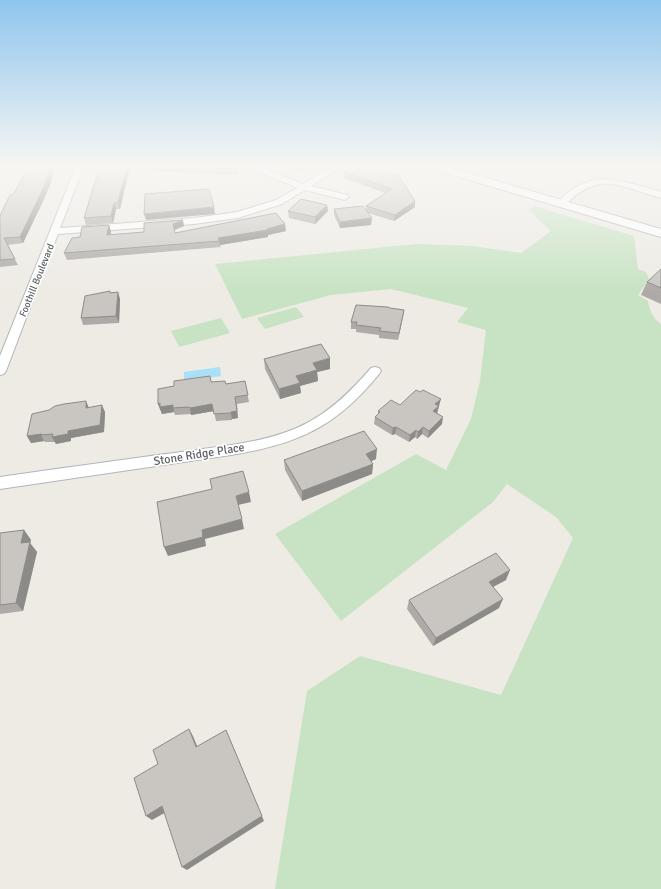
<svg xmlns="http://www.w3.org/2000/svg" width="661" height="889" viewBox="0 0 661 889" font-family="Signika,sans-serif">
<style>
.green{fill:#c7e3c3}
.water{fill:#aadff8}
.lines{fill:none;stroke-linecap:round;stroke-linejoin:round}
.street-casing{stroke:#b2b5b9;stroke-width:2}
.secondary-casing{stroke:#b1b5b8;stroke-width:2}
.street{fill:#fff;fill-rule:evenodd}
.secondary{fill:#fff;fill-rule:evenodd}
.wall{fill:#adaaa7}
.shaded-wall{fill:#8d8b88}
.building{fill:#c9c6c2;stroke:#8d8b88}
.labels{text-anchor:middle;stroke-width:3.5;stroke-linejoin:round;paint-order:stroke}
.far-street-label{font-size:10px;fill:#5d6164;stroke:#fff}
.street-label{font-size:12px;fill:#5d6164;stroke:#fff}
</style>
<rect width="100%" height="100%" fill="#eeebe5"/>
<g class="green">
<path d="M534,206L634,236L638,269L646,272L649,279L638,295L648,301C649,310 654,320 661,324V889H275L307,691L360,656L501,695L573,538L556,517L507,484L493,502L341,621L275,534L416,454L446,470L471,419L480,381L486,330L457,322L468,308L391,289L331,295L242,319L215,264L416,244L473,246L521,253L551,231L529,210Z"/>
<polygon points="296,307 304,317 265,329 257,318"/>
<polygon points="221,318 230,333 179,347 171,331"/>
</g>
<polygon class="water" points="220,367 221,376 184,382 184,372"/>
<g class="lines">
<defs>
<g id="street">
<polygon points="76,166 84,166 60,228 194,218 237,212 276,200 297,188 247,166 258,166 303,184 333,166 343,166 311,186 348,195 349,197 345,200 305,190 282,204 238,218 194,224 58,234 6,371 4,374 0,375 0,356"/>
<path d="M601,179C622,180 641,186 661,192V198C619,187 600,169 564,206L561,207L557,204C568,189 583,181 601,179Z"/>
<path d="M375,367L379,368L381,371L379,374C336,427 298,444 231,455L0,489V477C63,468 126,459 189,451C229,445 271,442 307,423C332,410 352,390 371,368Z"/>
</g>
<polygon id="secondary" points="428,166 446,166 661,229 661,237 429,168"/>
</defs>
<use href="#street" class="street-casing"/>
<use href="#secondary" class="secondary-casing"/>
<use href="#street" class="street"/>
<use href="#secondary" class="secondary"/>
</g>
<g class="wall">
<polygon points="26,166 56,166 51,178 52,180 44,199 23,243 7,245 18,265 0,267 0,216 13,195 28,169"/>
<polygon points="130,166 120,209 116,209 113,223 86,225 84,218"/>
<polygon points="150,166 231,166 238,169 238,175 151,171"/>
<polygon points="283,166 309,166 299,171"/>
<polygon points="355,166 415,201 415,207 394,221 368,213 371,225 340,228 334,215 334,209 366,210 366,206 385,193 344,178 344,172"/>
<polygon points="327,205 328,211 315,224 289,218 288,211"/>
<polygon points="109,225 111,232 110,235 144,232 184,226 174,230 175,233 286,231 268,235 268,237 220,245 221,247 67,260 64,253"/>
<polygon points="661,269 661,304 641,295 647,282"/>
<polygon points="110,291 110,293 120,299 119,323 83,325 81,318"/>
<polygon points="390,308 404,310 398,340 379,338 379,335 356,332 356,329 351,329 351,322"/>
<polygon points="264,359 330,369 317,372 318,381 300,386 301,393 280,399 265,369"/>
<polygon points="245,381 249,402 237,404 238,418 232,419 232,420 216,421 214,411 191,415 191,414 175,415 174,412 162,414 158,404 211,382 226,384"/>
<polygon points="439,406 437,414 442,424 428,438 422,434 417,439 415,437 409,442 395,434 392,435 374,424 375,417 378,414 378,411"/>
<polygon points="89,407 105,412 104,432 71,438 71,441 56,444 55,442 45,442 44,441 31,443 27,436 49,410"/>
<polygon points="376,459 371,461 373,464 372,474 302,501 285,470 284,460"/>
<polygon points="24,530 31,540 30,543 37,552 23,611 0,614 0,533"/>
<polygon points="506,580 493,587 499,608 433,646 407,609 409,600"/>
</g>
<g class="shaded-wall">
<polygon points="51,166 56,166 51,178 52,180 44,199 23,243 20,237"/>
<polygon points="127,166 130,166 120,209 118,202"/>
<polygon points="299,166 309,166 299,171"/>
<polygon points="415,201 415,207 394,221 395,215"/>
<polygon points="114,203 116,209 113,223 111,216"/>
<polygon points="327,205 328,211 315,224 315,217"/>
<polygon points="214,207 215,214 146,220 144,214"/>
<polygon points="372,218 371,225 340,228 340,222"/>
<polygon points="183,220 184,226 174,230 173,224"/>
<polygon points="285,224 286,231 268,235 268,237 220,245 218,238"/>
<polygon points="109,225 111,232 109,241 107,235"/>
<polygon points="118,292 120,299 119,323 116,316"/>
<polygon points="404,310 403,317 398,340 399,333"/>
<polygon points="330,358 330,369 317,372 318,381 300,386 301,393 280,399 279,389 313,363"/>
<polygon points="235,397 238,418 232,419 232,420 231,413"/>
<polygon points="441,399 437,413 432,418 435,404"/>
<polygon points="86,401 89,408 86,408"/>
<polygon points="160,403 173,405 174,412 162,414 158,404"/>
<polygon points="212,404 214,411 191,415 190,408"/>
<polygon points="102,405 105,412 104,432 71,438 71,441 56,444 52,437 68,431"/>
<polygon points="443,417 442,424 428,438 429,431"/>
<polygon points="396,427 395,434 392,435 393,428"/>
<polygon points="423,427 422,434 417,439 418,432"/>
<polygon points="416,430 415,437 409,442 410,435"/>
<polygon points="42,434 41,435 44,441 31,443 27,436"/>
<polygon points="377,449 376,459 365,464 366,454"/>
<polygon points="373,464 372,474 302,501 302,491"/>
<polygon points="249,492 251,502 238,505 236,496"/>
<polygon points="242,519 244,529 205,539 206,546 168,556 164,547 202,530"/>
<polygon points="24,530 31,540 30,543 37,552 23,611 16,603 21,543"/>
<polygon points="510,570 506,580 485,591 489,582"/>
<polygon points="503,599 499,608 433,646 436,638"/>
<polygon points="189,729 193,736 200,753 196,747"/>
<polygon points="229,737 264,821 187,870 182,867"/>
<polygon points="162,806 168,811 152,820 146,816"/>
</g>
<g class="building">
<polygon points="29,166 51,166 48,174 49,174 41,193 20,237 4,238 15,259 0,260 0,216 10,195 13,195"/>
<polygon points="100,166 127,166 118,202 114,203 111,216 84,218"/>
<polygon points="177,166 231,166 238,169"/>
<polygon points="355,166 369,166 398,175 415,201 395,215 366,206 392,189 344,172"/>
<polygon points="209,189 214,207 144,214 145,194"/>
<polygon points="301,199 327,205 315,217 288,211"/>
<polygon points="363,206 372,218 340,222 334,209"/>
<polygon points="276,213 285,224 267,229 268,230 218,238 220,241 64,253 72,238 80,237 82,227 109,225 107,235 144,232 144,223 183,220 173,224 175,233"/>
<polygon points="661,269 661,288 647,282"/>
<polygon points="110,291 110,293 118,292 116,316 81,318 85,296"/>
<polygon points="356,305 388,307 390,308 404,310 399,333 379,331 381,328 356,325 357,322 351,322"/>
<polygon points="321,344 330,358 313,363 317,370 296,376 300,383 279,389 264,359"/>
<polygon points="210,376 211,382 225,381 226,384 245,381 248,395 235,397 237,411 231,412 231,413 214,414 212,404 190,408 189,407 173,408 173,405 160,407 160,403 158,404 158,389 174,386 174,381"/>
<polygon points="416,390 420,392 423,390 441,399 435,404 439,406 433,411 443,417 429,431 423,427 418,432 416,430 410,435 396,427 393,428 375,417 380,412 378,411 391,400 400,405"/>
<polygon points="86,401 86,408 102,405 100,425 68,431 68,434 52,437 53,434 41,435 42,434 27,436 32,414 49,410 55,406 64,404"/>
<polygon points="364,431 377,449 366,454 373,464 302,491 284,460"/>
<polygon points="243,471 249,492 236,496 242,519 202,530 203,537 164,547 157,502 212,489 210,479"/>
<polygon points="24,530 21,543 30,542 16,603 0,605 0,533"/>
<polygon points="496,553 510,570 489,582 503,599 436,638 409,600"/>
<polygon points="189,729 196,747 226,730 262,816 182,867 162,806 146,816 134,778 158,764 153,750"/>
</g>
<linearGradient id="sky" x2="0" y2="1"><stop stop-color="#8fc5ee"/><stop offset="0.57" stop-color="#f7f6f3"/><stop offset="1" stop-color="#f7f6f3" stop-opacity="0"/></linearGradient>
<rect width="661" height="291" fill="url(#sky)"/>
<g class="labels">
<g class="far-street-label">
<text transform="translate(36 280) rotate(-68)" y="4">Foothill Boulevard</text>
</g>
<g class="street-label">
<text transform="translate(199 454) rotate(-9)" y="4">Stone Ridge Place</text>
</g>
</g>
</svg>
